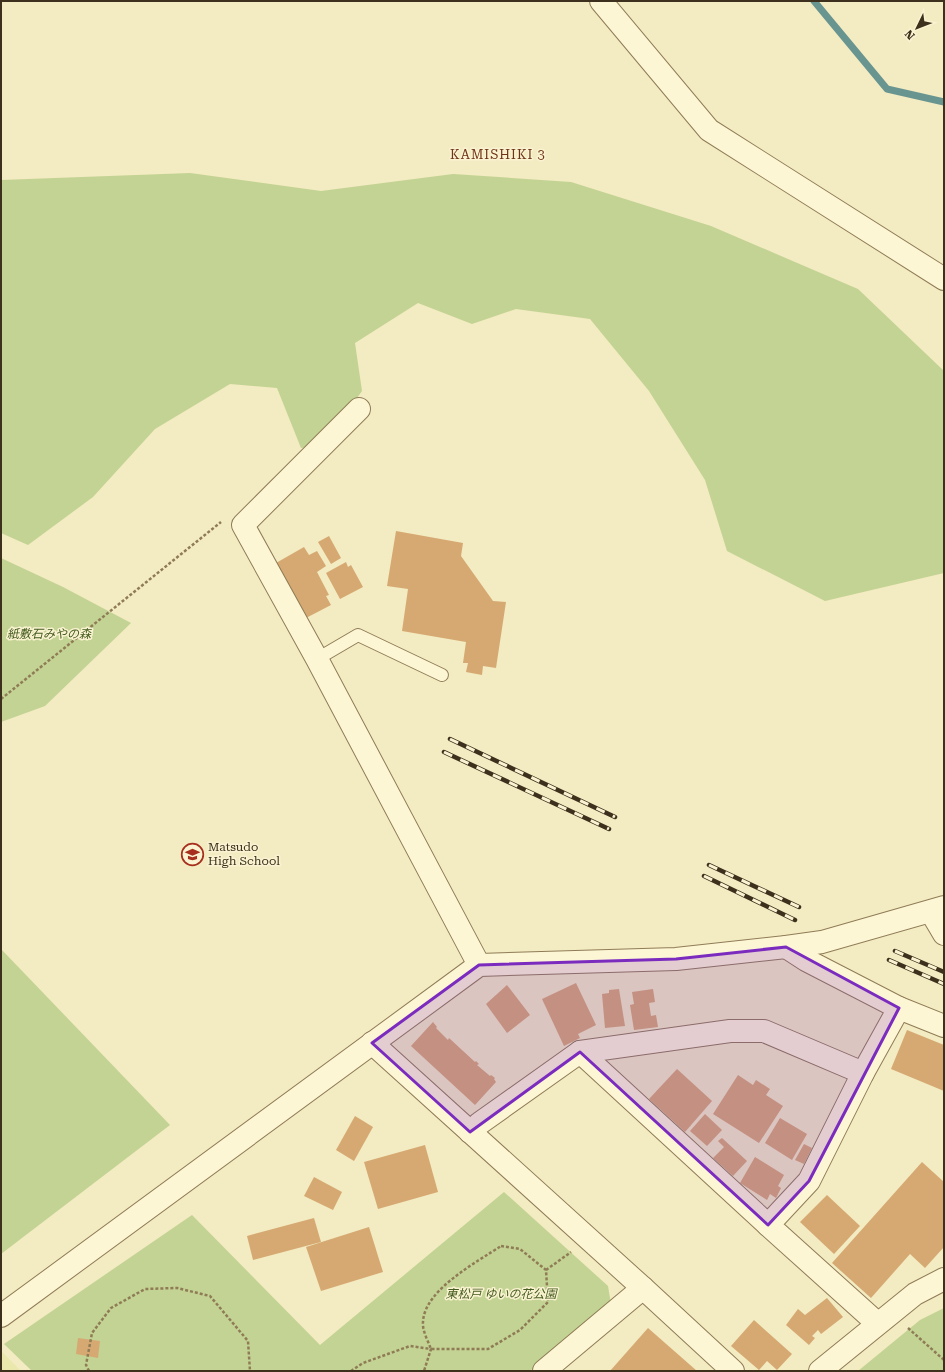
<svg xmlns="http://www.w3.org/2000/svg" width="945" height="1372" viewBox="0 0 945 1372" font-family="'Roboto Serif','Noto Sans JP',serif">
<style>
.farmland{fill:#eae8ad}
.green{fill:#c3d393}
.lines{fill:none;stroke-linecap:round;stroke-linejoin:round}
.stream{stroke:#699590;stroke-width:7}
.building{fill:#d6a972}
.service-casing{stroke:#8f7c56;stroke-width:14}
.minor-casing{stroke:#8f7c56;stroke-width:24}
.tertiary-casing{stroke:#8f7c56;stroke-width:24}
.path{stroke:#8f7c56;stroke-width:2.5;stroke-dasharray:3 2;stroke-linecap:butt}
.service{stroke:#fdf6d5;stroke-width:12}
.minor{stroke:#fdf6d5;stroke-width:22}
.tertiary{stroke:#fdf6d5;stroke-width:22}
.rail-casing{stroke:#3d301c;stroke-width:4.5}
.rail{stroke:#faf3d1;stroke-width:3;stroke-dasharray:9;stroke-linecap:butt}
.marked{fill:#7b2cbf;fill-opacity:0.2;stroke:#7b2cbf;stroke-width:3;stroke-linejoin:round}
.labels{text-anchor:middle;stroke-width:3;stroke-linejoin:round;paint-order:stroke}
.park-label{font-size:12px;font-style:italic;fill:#455c20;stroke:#faf3d1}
.poi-label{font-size:12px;fill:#3d301c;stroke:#faf3d1;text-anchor:start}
.neighbourhood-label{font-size:13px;letter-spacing:1px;fill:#6f3416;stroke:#faf3d1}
</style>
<rect width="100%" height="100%" fill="#f3ebc1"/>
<polygon class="farmland" points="1,1351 21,1371 1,1371"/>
<g class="green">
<polygon points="190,173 321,191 453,174 571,182 711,226 858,289 944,371 944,573 825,601 727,551 705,480 649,391 590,319 516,309 472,324 418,303 355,343 362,391 323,445 301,448 277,388 230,384 155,429 93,497 28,545 1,533 1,180"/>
<polygon points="1,558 63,587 131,623 45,706 1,722"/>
<polygon points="1,949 170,1125 1,1254"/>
<polygon points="504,1192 608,1286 611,1304 530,1371 32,1371 4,1344 192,1215 320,1345"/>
<polygon points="944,1308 944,1371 858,1371 920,1320"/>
</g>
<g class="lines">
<polyline class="stream" points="814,1 887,89 944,102"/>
</g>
<g class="building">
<polygon points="396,531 463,543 461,556 493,601 506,602 496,668 483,666 482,675 466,672 468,663 463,663 466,642 402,631 408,589 387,586"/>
<polygon points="329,536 341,558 331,564 318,542"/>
<polygon points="304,547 309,555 317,551 326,566 317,572 329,595 326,596 331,605 306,618 276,563"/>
<polygon points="346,562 348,567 351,565 363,587 340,599 326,573"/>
<polygon points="576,983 596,1025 578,1034 580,1038 564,1046 542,999"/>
<polygon points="507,985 530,1015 507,1033 486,1004"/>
<polygon points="619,989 625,1026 605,1028 602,994 609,993 609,990"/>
<polygon points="653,989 655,1002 649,1003 651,1016 656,1015 658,1027 634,1030 630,1005 634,1004 632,992"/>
<polygon points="433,1022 437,1027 436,1028 448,1040 449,1038 475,1062 476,1061 479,1064 477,1065 490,1076 491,1075 495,1078 494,1079 496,1082 475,1105 411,1046"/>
<polygon points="907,1030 944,1045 944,1091 891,1069"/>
<polygon points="677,1069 712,1101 685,1132 649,1099"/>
<polygon points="738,1075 753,1085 756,1080 770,1089 766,1095 783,1106 759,1143 713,1114"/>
<polygon points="705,1114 722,1130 707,1146 690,1131"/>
<polygon points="355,1116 373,1127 354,1161 336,1150"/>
<polygon points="780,1118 807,1134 792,1160 765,1143"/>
<polygon points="722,1138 747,1161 733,1176 713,1158 724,1147 718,1141"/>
<polygon points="804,1144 812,1148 804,1164 795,1160"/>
<polygon points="425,1145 438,1192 378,1209 364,1162"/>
<polygon points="755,1157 784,1175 778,1186 781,1188 776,1198 770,1194 767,1200 740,1183"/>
<polygon points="922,1162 944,1182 944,1247 925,1268 910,1254 871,1298 832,1263"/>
<polygon points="314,1177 342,1192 333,1210 304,1196"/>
<polygon points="827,1195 860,1226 834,1254 800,1222"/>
<polygon points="314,1218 321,1242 253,1260 247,1236"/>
<polygon points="369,1227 383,1272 321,1291 306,1247"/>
<polygon points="827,1298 843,1317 821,1334 818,1330 812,1336 815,1338 809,1345 786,1325 798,1309 805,1315"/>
<polygon points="754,1320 792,1354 777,1370 767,1361 759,1370 731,1346"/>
<polygon points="648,1328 697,1371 610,1371"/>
<polygon points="78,1338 100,1341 98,1358 76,1354"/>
</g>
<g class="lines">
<defs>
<polyline id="service" points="317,659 358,635 442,675"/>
<g id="minor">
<polyline points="601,1 709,130 944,279"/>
<polyline points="359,409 243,525 317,659 479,965"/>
<polyline points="931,912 944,934"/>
<polyline points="786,947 806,960 899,1008 863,1073 809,1181 768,1225 877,1323"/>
<polyline points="899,1008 944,1026"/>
<polyline points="580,1052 730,1031 764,1031 863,1073"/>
<polyline points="470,1132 480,1123 580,1052 768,1225"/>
<polyline points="1,1316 479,965 676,959 786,947 822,942 944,907"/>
<polyline points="544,1371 643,1288"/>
</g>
<g id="tertiary">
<polyline points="372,1043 643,1288 733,1371"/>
<polyline points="820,1371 915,1294 944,1279"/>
</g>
</defs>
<use href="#service" class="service-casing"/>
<use href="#minor" class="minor-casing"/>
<use href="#tertiary" class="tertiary-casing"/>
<g class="path">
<polyline points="1,699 221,522"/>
<path d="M501,1246L520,1249L546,1270L548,1302L520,1330L488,1349H431C428,1341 422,1330 423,1322C424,1290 477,1262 501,1246Z"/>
<polyline points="546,1270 571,1252"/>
<polyline points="908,1328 944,1360"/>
<polyline points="89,1371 86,1365 92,1333 111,1308 145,1289 177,1288 210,1296 248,1341 250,1371"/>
<polyline points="351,1371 363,1363 410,1346 431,1349 424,1371"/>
</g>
<use href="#service" class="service"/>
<use href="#minor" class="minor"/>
<use href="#tertiary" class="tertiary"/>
<defs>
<g id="rail">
<polyline points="450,739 615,817"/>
<polyline points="444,752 609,829"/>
<polyline points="709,865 799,907"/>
<polyline points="704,876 795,920"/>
<polyline points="895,951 944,972"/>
<polyline points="889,960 944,984"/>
</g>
</defs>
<use href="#rail" class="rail-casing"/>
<use href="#rail" class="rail"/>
</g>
<path class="marked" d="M786,947L899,1008L809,1181L768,1225L580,1052L470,1132L372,1043L479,965L676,959Z"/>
<defs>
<symbol id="school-ring" viewBox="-11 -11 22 22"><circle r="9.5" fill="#faf3d1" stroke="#a62f1e" stroke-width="1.5"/><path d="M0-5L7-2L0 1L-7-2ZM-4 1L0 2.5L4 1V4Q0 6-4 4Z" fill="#a62f1e"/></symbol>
</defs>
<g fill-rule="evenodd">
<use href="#school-ring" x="180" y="842" width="25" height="25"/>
</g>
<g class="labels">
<g class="park-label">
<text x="49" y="638">紙敷石みやの森</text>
<text x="501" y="1298">東松戸 ゆいの花公園</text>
</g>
<g class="poi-label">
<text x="208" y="851">Matsudo<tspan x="208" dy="14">High School</tspan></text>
</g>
<g class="neighbourhood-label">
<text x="498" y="159">KAMISHIKI 3</text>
</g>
</g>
<rect width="945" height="1372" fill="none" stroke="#3d301c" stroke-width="4"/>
<g transform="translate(917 28) rotate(227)" stroke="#faf3d1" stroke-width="3" paint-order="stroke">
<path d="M0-3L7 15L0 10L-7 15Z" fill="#3d301c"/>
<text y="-6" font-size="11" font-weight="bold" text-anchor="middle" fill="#3d301c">N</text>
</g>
</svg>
